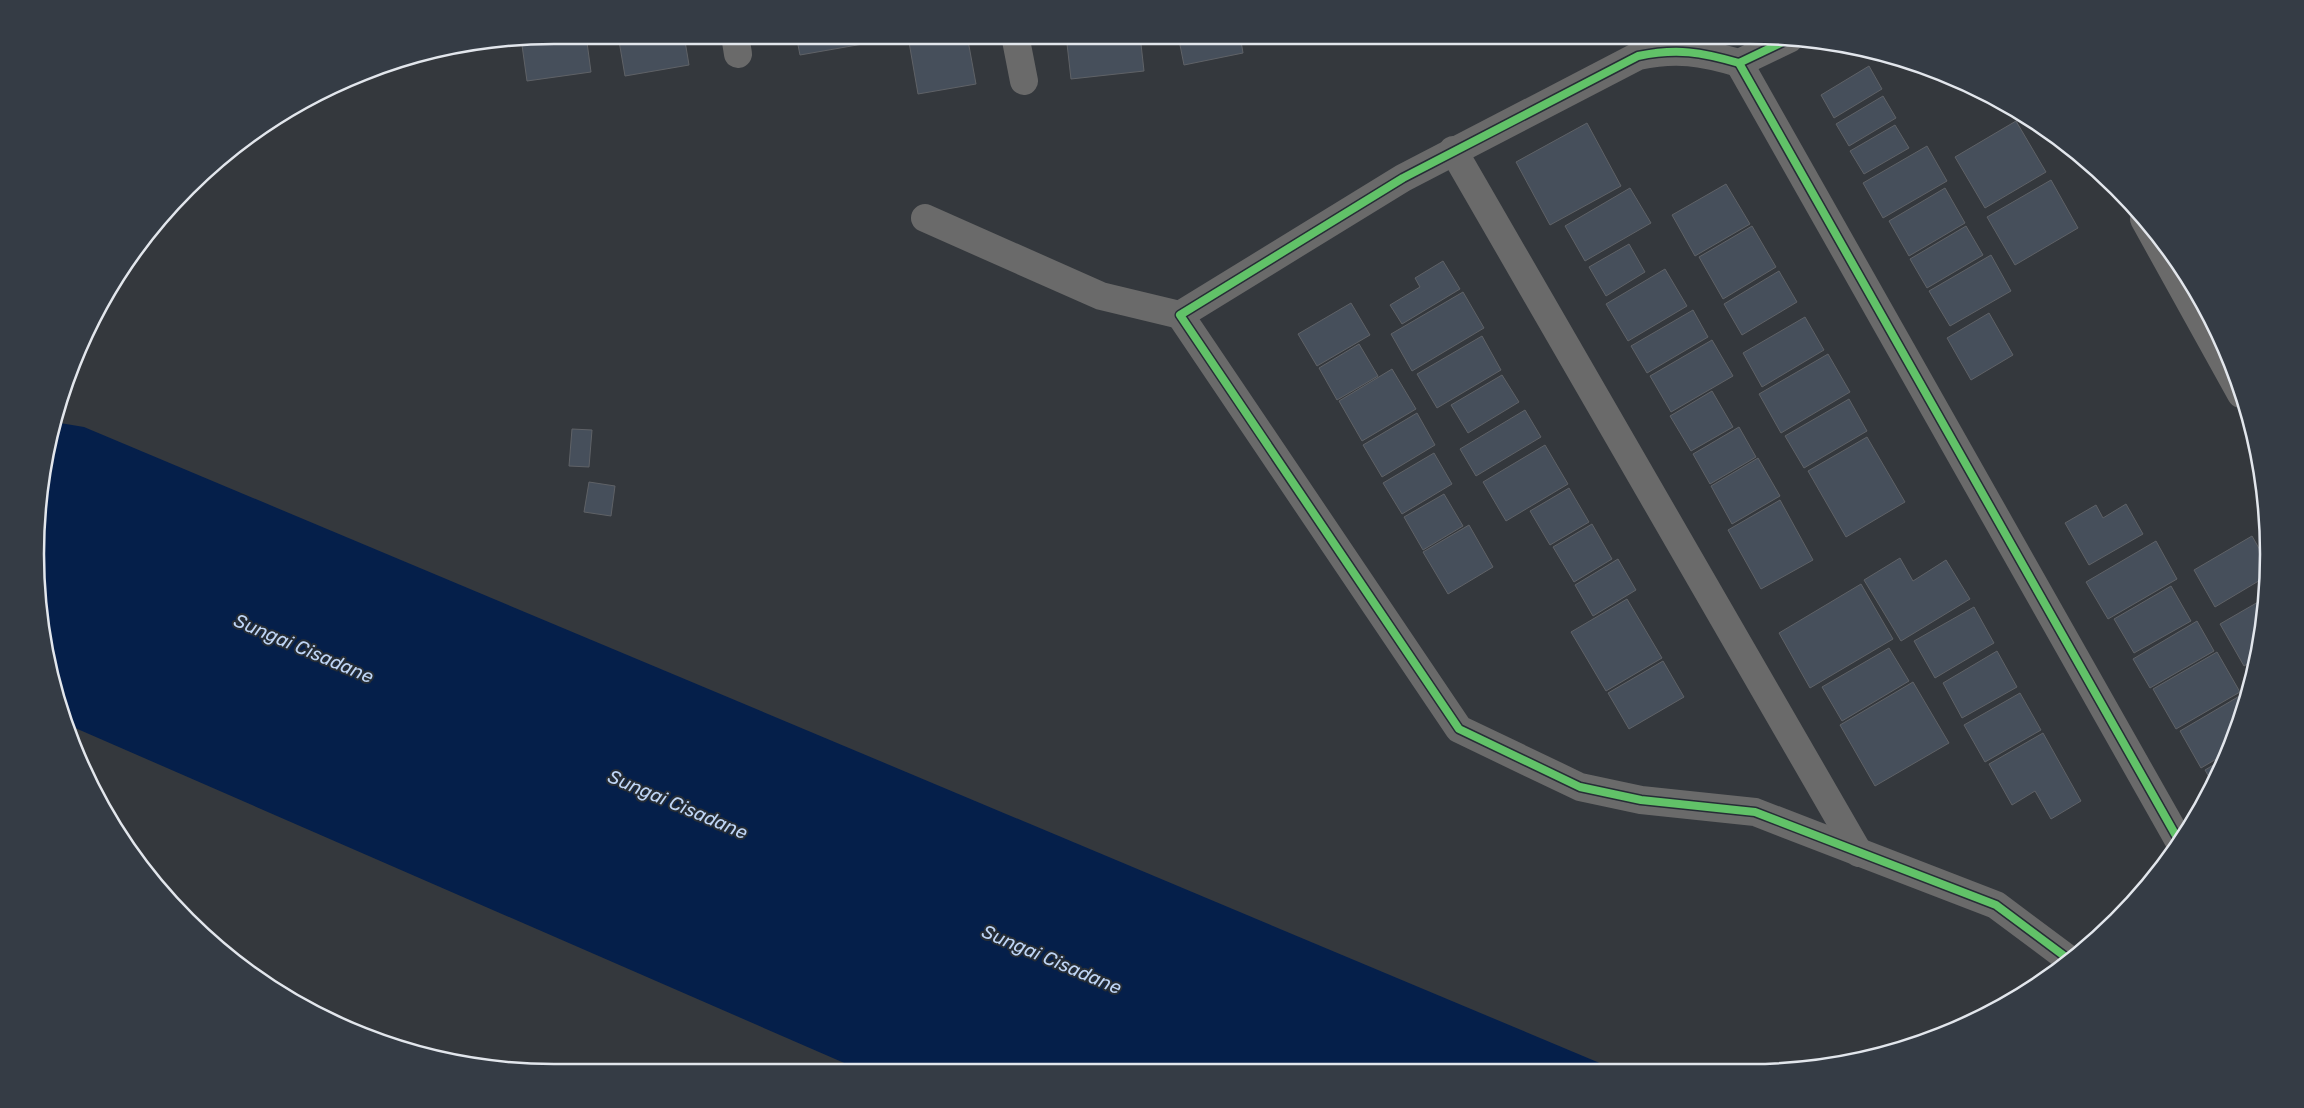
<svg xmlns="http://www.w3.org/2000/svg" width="2304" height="1108" viewBox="0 0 2304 1108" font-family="Rubik,sans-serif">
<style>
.water{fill:#051f4a}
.building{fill:#464f5b;stroke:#5f6267}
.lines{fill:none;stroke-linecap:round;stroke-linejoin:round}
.street{stroke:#6a6a6a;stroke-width:28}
.cycleway-casing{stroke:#262d36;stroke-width:11}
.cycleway{stroke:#61c268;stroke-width:8}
.labels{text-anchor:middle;stroke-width:4;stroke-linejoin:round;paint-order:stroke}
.water-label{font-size:19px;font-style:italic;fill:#bfd5f5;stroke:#262d36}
.rim{fill:none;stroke:#e2e6ec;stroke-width:2.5}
</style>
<rect width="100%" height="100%" fill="#34383d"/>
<path class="water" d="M54,422L84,427L1614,1069L865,1072L66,724C31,632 25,517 54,422Z"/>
<g class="building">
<polygon points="554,35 586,35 591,72 527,81 521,38"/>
<polygon points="618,35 684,35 689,65 625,76"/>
<polygon points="796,35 862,35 863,44 800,55"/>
<polygon points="950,35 967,35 976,84 918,94 909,42"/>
<polygon points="1066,35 1140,35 1144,71 1071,79"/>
<polygon points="1178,35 1240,35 1243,53 1184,65"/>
<polygon points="1869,66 1882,89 1834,118 1821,95"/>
<polygon points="1883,96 1896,118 1849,146 1836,124"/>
<polygon points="2016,121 2046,172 1985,208 1955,157"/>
<polygon points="1587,123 1621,186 1550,225 1516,162"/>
<polygon points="1895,125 1909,148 1864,174 1850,151"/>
<polygon points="1927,146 1947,181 1883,218 1863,183"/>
<polygon points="2051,180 2078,228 2015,265 1987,217"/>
<polygon points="1726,184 1750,224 1695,256 1672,215"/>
<polygon points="1630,188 1651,223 1585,261 1565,226"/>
<polygon points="1945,188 1965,223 1909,256 1889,221"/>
<polygon points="1752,226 1776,267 1723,299 1699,257"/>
<polygon points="1966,226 1983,255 1927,288 1910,259"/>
<polygon points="1629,244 1645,272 1606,296 1589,267"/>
<polygon points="1991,255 2011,291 1950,326 1929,291"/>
<polygon points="1443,261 1460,289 1402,324 1390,305 1420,287 1415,278"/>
<polygon points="1665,269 1687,306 1628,341 1606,304"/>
<polygon points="1779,271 1797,302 1742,335 1724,304"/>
<polygon points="1463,292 1484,328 1412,371 1391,334"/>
<polygon points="1351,303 1370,335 1317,366 1298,334"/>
<polygon points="1693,310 1708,337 1647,373 1631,346"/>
<polygon points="1989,313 2013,355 1971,380 1947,338"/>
<polygon points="1805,317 1824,350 1762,387 1743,353"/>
<polygon points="1482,336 1501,370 1437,408 1417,374"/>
<polygon points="1712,340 1733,376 1671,412 1650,376"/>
<polygon points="1359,344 1378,376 1337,400 1319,368"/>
<polygon points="1828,354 1850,392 1781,433 1759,394"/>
<polygon points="1392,369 1416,409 1362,441 1339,401"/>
<polygon points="1502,375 1519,402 1468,433 1451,405"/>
<polygon points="1712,391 1733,427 1691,451 1670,416"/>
<polygon points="1849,399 1867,431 1804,468 1785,436"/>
<polygon points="1525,410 1541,437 1476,476 1460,449"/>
<polygon points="1417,413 1435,445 1382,477 1363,445"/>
<polygon points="1739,427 1756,457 1710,484 1693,454"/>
<polygon points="572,429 592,430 589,467 569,466"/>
<polygon points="1867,437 1905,502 1846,537 1808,471"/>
<polygon points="1545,445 1568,484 1506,521 1483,482"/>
<polygon points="1434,453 1452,484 1402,514 1383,483"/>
<polygon points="1758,458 1780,496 1732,524 1711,486"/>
<polygon points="589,482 615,486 611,516 584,512"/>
<polygon points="1569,488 1589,522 1550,545 1530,511"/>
<polygon points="1444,494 1463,526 1423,550 1404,517"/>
<polygon points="1780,500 1813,560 1761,589 1728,530"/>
<polygon points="2126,504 2143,534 2089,565 2065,523 2096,505 2103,518"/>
<polygon points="1592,524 1612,559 1574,582 1553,547"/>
<polygon points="1469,525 1493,567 1448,594 1423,552"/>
<polygon points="2252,536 2268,564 2267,576 2215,607 2194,570"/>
<polygon points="2156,541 2177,579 2108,619 2086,582"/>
<polygon points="1900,558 1913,581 1946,560 1970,599 1901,641 1864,580"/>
<polygon points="1618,559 1636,590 1593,616 1575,585"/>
<polygon points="1861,584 1893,639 1810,688 1779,633"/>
<polygon points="2171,586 2191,621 2134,653 2114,619"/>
<polygon points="2265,598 2258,658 2244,666 2220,624"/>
<polygon points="1627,599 1662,658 1606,691 1571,632"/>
<polygon points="1974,607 1994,643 1935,678 1914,641"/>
<polygon points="2197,621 2214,651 2150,688 2133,659"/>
<polygon points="1889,648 1909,681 1842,721 1822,687"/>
<polygon points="1997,651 2017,687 1962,718 1943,683"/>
<polygon points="2217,652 2240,692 2176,729 2153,689"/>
<polygon points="1663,661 1684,697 1629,729 1608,693"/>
<polygon points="1913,682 1949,743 1875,786 1840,725"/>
<polygon points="2248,691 2230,751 2201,768 2180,731"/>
<polygon points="2020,693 2041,730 1985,762 1964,725"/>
<polygon points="2043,733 2081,801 2051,819 2035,791 2012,805 1989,764"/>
<polygon points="2227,757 2212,782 2205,770"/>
</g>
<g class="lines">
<g class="street">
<polyline points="735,35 738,54"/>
<polyline points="1015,35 1024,81"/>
<path d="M1789,39L1739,63C1701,52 1677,48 1638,56L1403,178L1180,315L1459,729L1580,787L1641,800L1755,812L1996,905L2071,961"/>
<polyline points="1739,63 2179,841"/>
<polyline points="1453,150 1859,853"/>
<polyline points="925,218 1101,296 1180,315"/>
<polyline points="2144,219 2241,394"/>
</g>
<defs>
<g id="cycleway">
<path d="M1789,39L1739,63C1701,52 1677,48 1638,56L1403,178L1180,315L1459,729L1580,787L1641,800L1755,812L1996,905L2071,961"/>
<polyline points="1739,63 2179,841"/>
</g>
</defs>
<use href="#cycleway" class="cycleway-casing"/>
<use href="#cycleway" class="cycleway"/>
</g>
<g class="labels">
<g class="water-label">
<text transform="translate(304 648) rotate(23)" y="7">Sungai Cisadane</text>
<text transform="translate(678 804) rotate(23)" y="7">Sungai Cisadane</text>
<text transform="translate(1052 959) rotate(23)" y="7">Sungai Cisadane</text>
</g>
</g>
<path d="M0 0H2304V1108H0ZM554 44H1750A510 510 0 0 1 2260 554V554A510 510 0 0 1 1750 1064H554A510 510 0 0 1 44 554V554A510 510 0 0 1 554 44Z" fill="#353c45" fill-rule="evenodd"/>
<path class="rim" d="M554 44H1750A510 510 0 0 1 2260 554V554A510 510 0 0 1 1750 1064H554A510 510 0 0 1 44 554V554A510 510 0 0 1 554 44Z"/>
</svg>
